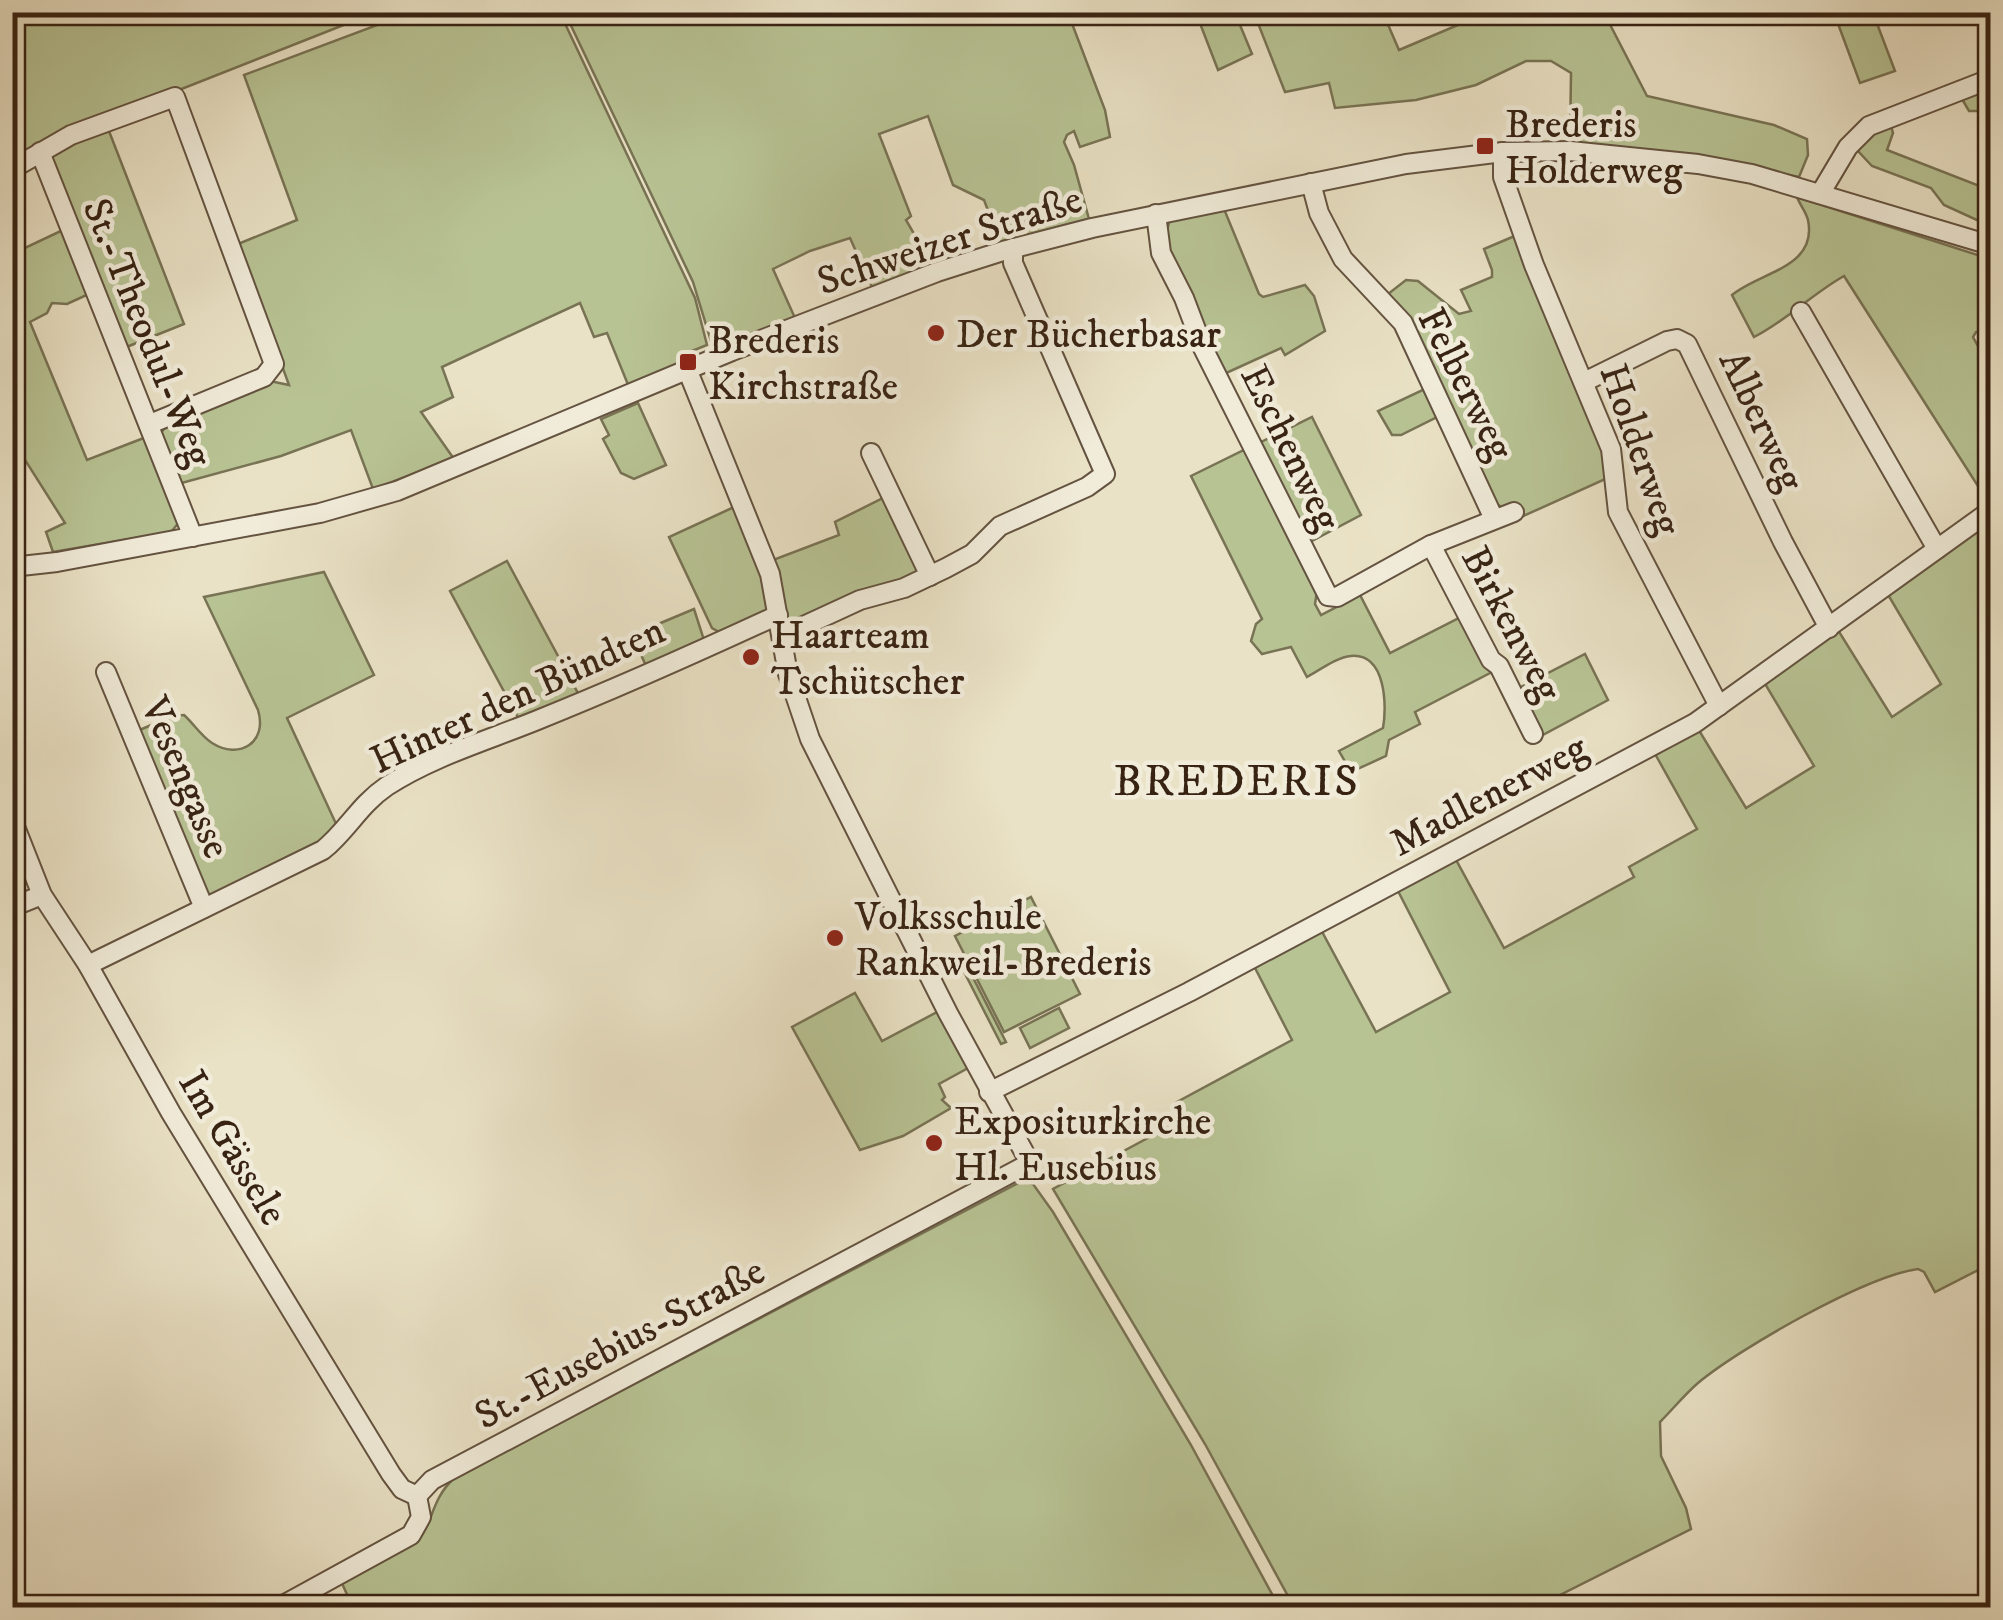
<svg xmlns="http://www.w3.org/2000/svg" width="2003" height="1620" viewBox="0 0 2003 1620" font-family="'IM FELL DW Pica',serif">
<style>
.green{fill:#b8c394;stroke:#787354;stroke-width:2.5}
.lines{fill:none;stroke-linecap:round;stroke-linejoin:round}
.minor-casing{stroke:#645340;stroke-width:22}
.minor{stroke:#f1ecda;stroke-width:18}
.poi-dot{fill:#8f2418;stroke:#f1ecda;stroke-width:4}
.labels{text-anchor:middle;stroke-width:9;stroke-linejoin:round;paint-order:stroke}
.poi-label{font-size:40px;fill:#382313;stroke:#f1ecda;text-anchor:start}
.street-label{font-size:40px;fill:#382313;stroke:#f1ecda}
.quarter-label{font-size:45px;letter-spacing:2.5px;fill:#382313;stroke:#f1ecda}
</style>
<rect width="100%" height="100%" fill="#eae2c6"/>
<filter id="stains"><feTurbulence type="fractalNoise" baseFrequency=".002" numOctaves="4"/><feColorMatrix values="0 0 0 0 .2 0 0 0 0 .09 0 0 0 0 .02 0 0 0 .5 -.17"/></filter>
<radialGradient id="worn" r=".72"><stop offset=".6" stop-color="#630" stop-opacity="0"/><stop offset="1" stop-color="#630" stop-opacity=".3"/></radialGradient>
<g class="green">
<path d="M12,13H374L179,90C119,100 65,135 13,162Z"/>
<polygon points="409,13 560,13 695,298 707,345 682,355 684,363 629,387 607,333 594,337 580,303 442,367 453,397 421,412 454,459 373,489 351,430 281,456 178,484 161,433 166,425 270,381 289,385 238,244 297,220 244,75"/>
<polygon points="565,13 1068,13 1105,110 1110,137 1080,147 1074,131 1067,135 1064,142 1074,165 1089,219 1000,242 984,200 953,185 928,116 879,134 911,216 906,220 932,265 872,287 850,238 810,251 773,269 795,318 714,351 693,282"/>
<polygon points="1196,13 1235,13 1252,54 1218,70"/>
<path d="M1254,13H1383L1399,50L1465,22L1462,13H1604L1647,96L1774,125L1807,139L1808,155L1799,177C1722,160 1648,147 1570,143L1571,73L1551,61H1526L1476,85L1416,100L1335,108L1329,83L1285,92Z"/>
<polygon points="1834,13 1873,13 1895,71 1860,83"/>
<polygon points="1990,83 1990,111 1969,111 1959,94"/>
<polygon points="107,126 184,324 124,348 49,158 51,153"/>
<polygon points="1891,126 1893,133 1887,150 1990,190 1990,226 1944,205 1931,188 1872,166 1857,150 1870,133"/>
<path d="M1797,197L1990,259V333L1976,332L1973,337L1990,368V505L1844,276C1812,294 1786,321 1754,337L1732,295C1759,272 1818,268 1808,220C1806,212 1800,205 1797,197Z"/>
<polygon points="1224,209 1259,294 1263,297 1305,285 1314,296 1325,331 1285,355 1281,348 1224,374 1167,249 1165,238 1170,219"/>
<polygon points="65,229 91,293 67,304 52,303 47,313 30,322 87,460 149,436 180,521 171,532 53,552 46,532 65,523 13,441 12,254"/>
<polygon points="1517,235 1608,453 1612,476 1519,518 1495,503 1388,294 1406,280 1418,281 1459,314 1471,311 1461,290 1492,277 1492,270 1484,249"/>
<polygon points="1429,387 1439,416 1401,435 1392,435 1378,411"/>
<polygon points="638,403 666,465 634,479 621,473 603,439 609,435 601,419"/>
<polygon points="1312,417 1361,515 1308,543 1259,443"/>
<path d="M1248,448L1317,591L1315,604L1321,615L1360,595L1390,653L1463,616L1492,672L1415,712L1420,724L1389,740L1386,756L1351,772L1339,751L1383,728C1387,706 1386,653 1351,656C1337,657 1320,670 1307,677L1291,647L1262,654L1251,641L1256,624L1262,619L1191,476Z"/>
<polygon points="887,496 919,567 918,573 795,625 787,619 773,560 839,535 835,522"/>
<polygon points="734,507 761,576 768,612 721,633 712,628 669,537"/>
<path d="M1978,528L1990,549V1264L1935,1292L1924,1272L1918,1269C1866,1276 1740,1348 1698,1383C1685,1394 1673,1409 1660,1422L1661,1456L1686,1508L1691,1529L1536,1607H1294L1205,1444L1053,1189L1185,1118L1177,1102L1292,1040L1253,964L1320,928L1376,1032L1450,992L1397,889L1455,858L1504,948L1634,877L1629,867L1697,829L1654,752L1697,727L1746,808L1814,766L1764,682L1838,630L1892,717L1941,684L1887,593Z"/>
<polygon points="507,561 580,697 521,723 450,591"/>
<path d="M324,572L374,675L287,718L338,828L332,836L208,902L135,732L172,716L184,715C194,724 201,736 212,743C239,760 268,743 258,710L204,597Z"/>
<polygon points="694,609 704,640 647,668 632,635"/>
<polygon points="1585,654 1608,700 1539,737 1515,690"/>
<polygon points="1031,897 1080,994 1004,1032 955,936"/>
<polygon points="964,960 1006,1042 1001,1044 959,962"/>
<polygon points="855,993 882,1041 941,1010 970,1067 939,1084 945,1097 942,1100 951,1108 903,1136 860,1150 792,1027"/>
<polygon points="1059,1008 1069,1028 1030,1048 1020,1028"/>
<path d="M1022,1181L1033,1184L1053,1212L1191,1445L1279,1607L353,1608L341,1581L418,1540C434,1522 430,1502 453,1479Z"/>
</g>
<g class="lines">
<defs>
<g id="minor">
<polyline points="40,152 193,537"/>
<polyline points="1503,152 1503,177 1534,265 1611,449 1618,512 1719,706"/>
<polyline points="12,169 71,135 175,97 274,364 264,377 150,424"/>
<polyline points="1311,183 1319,213 1343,259 1403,323 1494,519"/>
<polyline points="1820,194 1848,147 1869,126 1990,79"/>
<polyline points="1156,214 1161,253 1184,298 1203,348 1328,596 1337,597 1431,545 1514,512"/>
<polyline points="1801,312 1937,549"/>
<polyline points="1584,382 1667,341 1677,339 1687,344 1783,542 1829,628"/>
<polyline points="871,453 930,576"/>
<polyline points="1431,545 1491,660 1499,666 1533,734"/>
<polyline points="12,567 57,562 320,513 397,491 732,351 937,272 1003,251 1092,228 1406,164 1503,152 1570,151 1698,164 1752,174 1990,245"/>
<polyline points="782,636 860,600 904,588 946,568 972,554 1000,526 1087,487 1105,474 1013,263 1013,248"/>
<polyline points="106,672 204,908"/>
<polyline points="12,819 42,895 88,965 171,1113 391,1474 402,1489 417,1496"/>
<polyline points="12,907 42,895"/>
<path d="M88,965L323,850C347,831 359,805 387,786C433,756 489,740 540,719C620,687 700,651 778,615"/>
<polyline points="989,1092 1189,992 1695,723 1990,511"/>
<polyline points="417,1496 432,1480 1030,1163 948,1013 810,739 788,674 770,574 687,369"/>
<polyline points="278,1608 411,1535 421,1517 417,1496"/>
</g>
</defs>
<use href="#minor" class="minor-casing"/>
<use href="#minor" class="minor"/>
</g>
<g class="poi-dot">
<rect x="1475" y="136" width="20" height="20" rx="5"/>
<circle cx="936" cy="333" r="10"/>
<rect x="678" y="352" width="20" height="20" rx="5"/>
<circle cx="751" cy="657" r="10"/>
<circle cx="835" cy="938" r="10"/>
<circle cx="934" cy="1143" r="10"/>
</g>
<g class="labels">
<g class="poi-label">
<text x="1505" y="137">Brederis<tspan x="1505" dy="46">Holderweg</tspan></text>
<text x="956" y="347">Der Bücherbasar</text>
<text x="708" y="353">Brederis<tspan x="708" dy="46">Kirchstraße</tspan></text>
<text x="771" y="648">Haarteam<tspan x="771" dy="46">Tschütscher</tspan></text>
<text x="855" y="929">Volksschule<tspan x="855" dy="46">Rankweil-Brederis</tspan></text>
<text x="954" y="1134">Expositurkirche<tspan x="954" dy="46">Hl. Eusebius</tspan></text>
</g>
<g class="street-label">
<text transform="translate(949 239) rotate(-18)" y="14">Schweizer Straße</text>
<text transform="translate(149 332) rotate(68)" y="14">St.-Theodul-Weg</text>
<text transform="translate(1467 383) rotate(63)" y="14">Felberweg</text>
<text transform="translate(1763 420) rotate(65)" y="14">Alberweg</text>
<text transform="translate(1292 447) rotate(64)" y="14">Eschenweg</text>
<text transform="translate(1642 449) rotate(71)" y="14">Holderweg</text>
<text transform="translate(1513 623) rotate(62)" y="14">Birkenweg</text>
<text transform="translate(517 694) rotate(-25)" y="14">Hinter den Bündten</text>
<text transform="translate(187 777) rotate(67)" y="14">Vesengasse</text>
<text transform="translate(1488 794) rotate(-28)" y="14">Madlenerweg</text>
<text transform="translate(234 1147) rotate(59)" y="14">Im Gässele</text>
<text transform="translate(619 1342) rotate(-28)" y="14">St.-Eusebius-Straße</text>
</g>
<g class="quarter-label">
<text x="1237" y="795">BREDERIS</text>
</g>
</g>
<rect width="2003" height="1620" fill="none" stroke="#eae2c6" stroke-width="50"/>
<rect x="15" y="15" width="1973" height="1590" fill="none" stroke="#382313" stroke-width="5"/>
<rect x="25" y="25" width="1953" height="1570" fill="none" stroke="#382313" stroke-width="2.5"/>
<rect width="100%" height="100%" filter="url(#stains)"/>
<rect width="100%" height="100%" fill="url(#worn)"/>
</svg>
